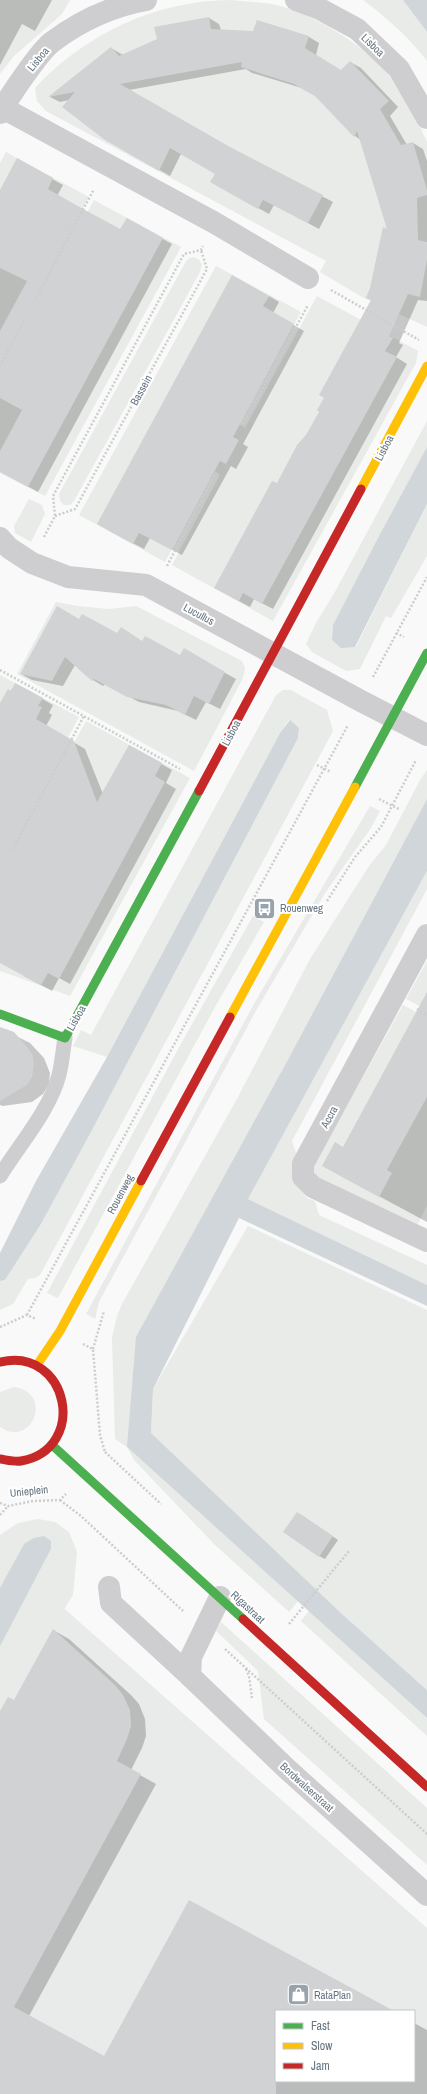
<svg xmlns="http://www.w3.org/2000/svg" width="427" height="2094" viewBox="0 0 427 2094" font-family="'Archivo Narrow',sans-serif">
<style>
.built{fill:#e9eaea;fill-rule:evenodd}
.green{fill:#e8ebe7}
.water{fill:#d0d6da}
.shadow{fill:#0003}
.building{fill:#d0d2d3}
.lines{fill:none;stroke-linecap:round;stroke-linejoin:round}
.path{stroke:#cccdce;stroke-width:2.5;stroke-dasharray:2 2;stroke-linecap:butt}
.lane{stroke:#ceced0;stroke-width:15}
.street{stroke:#ceced0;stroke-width:22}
.fast{stroke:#4caf50;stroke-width:9}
.slow{stroke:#ffc107;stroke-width:9}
.jam{stroke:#c62828;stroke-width:9}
.labels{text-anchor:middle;stroke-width:4;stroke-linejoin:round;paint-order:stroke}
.street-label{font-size:11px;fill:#667481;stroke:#fff}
.poi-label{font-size:11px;fill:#667481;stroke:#fff;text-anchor:start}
</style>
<rect width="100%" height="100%" fill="#f9f9f9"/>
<path class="built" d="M0,1552L427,1928V2094H0ZM276,2011H414V2081H276Z"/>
<g class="green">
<polygon points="0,0 70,0 62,14 14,56 0,74"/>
<path d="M232,0C247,2 263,2 277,5C320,17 360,43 390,76C407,94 417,120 427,142V327L362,297L320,272L326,261L46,111L37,101L35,88C85,34 157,0 232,0Z"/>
<path d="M363,0H403L427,32V61C409,37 387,18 363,0Z"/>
<polygon points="6,152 89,197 31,304 36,307 94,200 181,247 45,496 0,473 0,163"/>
<polygon points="193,257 198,259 202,264 200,272 74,501 70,505 64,505 60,501 59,494 185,263 188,259"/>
<polygon points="216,266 301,312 239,424 245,428 317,296 418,351 416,363 273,621 172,565 220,475 215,471 165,562 79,515"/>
<polygon points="427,421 427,447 379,536 333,625 332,640 356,647 427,504 427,556 391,618 386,616 360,669 346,671 312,652 306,644 316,623 336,590"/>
<polygon points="29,499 42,505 45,514 31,542 15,533 14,526"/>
<polygon points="56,602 77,606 109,609 136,606 242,661 245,668 243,678 194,771 17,674"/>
<polygon points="0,675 79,717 9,849 15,852 86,721 190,778 70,996 0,971"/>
<polygon points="283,690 291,690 327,710 333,731 40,1275 35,1278 28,1279 13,1304 0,1310 0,1281 5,1280 41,1224 91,1132 298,738 299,728 289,720 280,733 107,1057 73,1046 81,1030 91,1035 276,695"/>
<polygon points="427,770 427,799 284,1067 127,1447 298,1601 289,1612 215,1545 134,1460 127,1447 115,1439 112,1337 117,1316 122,1304 238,1097 310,959 369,866 386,845 420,780"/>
<polygon points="370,806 380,811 371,828 325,893 257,1009 99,1302 95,1319 86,1314 255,1002"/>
<polygon points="427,871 427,889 292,1141 296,1153 292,1170 297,1184 307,1198 315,1201 319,1215 427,1265 427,1285 248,1199"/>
<polygon points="253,916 264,922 215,1007 58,1298 47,1293 183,1040"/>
<polygon points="427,961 427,1010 406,999"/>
<polygon points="403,1005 427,1018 427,1205 418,1224 315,1177 312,1169"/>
<polygon points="248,1226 427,1310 427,1690 342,1614 151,1433 153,1389"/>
<path d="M14,1387C55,1393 31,1449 0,1427V1392Z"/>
<polygon points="38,1519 55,1522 69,1532 77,1552 73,1595 0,1710 0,1646 51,1549 24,1544 0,1588 0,1535 18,1523"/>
<polygon points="309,1611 427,1718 427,1736 301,1621"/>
<polygon points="221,1622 427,1808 427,1865 264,1719 258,1671 216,1631"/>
</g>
<g class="water">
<polygon points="403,0 427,0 427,32"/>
<polygon points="427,447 427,504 355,647 341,648 332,640 333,625 379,536"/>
<polygon points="290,720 299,728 298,738 91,1132 41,1224 5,1280 0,1281 0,1253 36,1181 107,1057 280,733"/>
<polygon points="427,799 427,871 248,1199 427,1285 427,1306 239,1218 153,1389 151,1433 342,1614 427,1690 427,1718 127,1447 136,1337 284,1067"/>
<polygon points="44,1536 51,1541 51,1549 0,1646 0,1588 24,1544 34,1538"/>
</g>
<g class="shadow">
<polygon points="0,0 52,0 35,31 22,24 0,65"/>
<polygon points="209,18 219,24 221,30 254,32 257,21 309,37 319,43 316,55 341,71 350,62 361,68 398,107 390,116 407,145 413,143 423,149 427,161 427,301 418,300 399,343 403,345 396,357 407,364 273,609 254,599 250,607 226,594 277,485 320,412 325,397 372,300 388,231 361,140 355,136 315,95 305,89 252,73 246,69 129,90 230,148 333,202 319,229 274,205 269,214 222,188 216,173 181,154 170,176 105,139 69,100 60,102 50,97 111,48 123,55"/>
<polygon points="18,160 63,185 57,196 121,230 127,219 172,244 38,492 0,471 0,192"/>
<polygon points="269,296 279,302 273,313 304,331 243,444 248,447 236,469 231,466 182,555 150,538 144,549 108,530"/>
<polygon points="80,620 181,656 184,650 236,679 220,709 206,702 196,720 178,711 139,702 105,684 103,686 93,680 75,665 63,686 32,680 21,674"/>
<polygon points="16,684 53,705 49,713 52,715 46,726 85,749 103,794 129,746 172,770 166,783 176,789 70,984 59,978 52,991 24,976 0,914 0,705"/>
<polygon points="427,995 427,1222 334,1172 344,1148"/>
<polygon points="0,1028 30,1043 44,1058 50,1073 49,1084 43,1094 32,1102 3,1106 0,1105"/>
<polygon points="303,1516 338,1540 325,1559 319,1556"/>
<polygon points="53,1630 69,1639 131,1695 139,1704 145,1719 146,1736 142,1748 131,1770 156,1784 29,2016 105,2057 189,1901 392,2011 276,2011 276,2081 414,2081 414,2023 427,2030 427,2094 0,2094 0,1713 14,1701"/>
</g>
<g class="building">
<polygon points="209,17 211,29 253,31 257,20 309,36 305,48 341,70 350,61 389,101 380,109 401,145 413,142 427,190 427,195 417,198 418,240 427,242 427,260 420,297 408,294 389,336 393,338 385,351 397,357 262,604 243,593 239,601 214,588 272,481 277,483 297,445 306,435 319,412 317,410 324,398 319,395 371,300 366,298 370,288 383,227 387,229 357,131 354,137 315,96 304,90 294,84 241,67 242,62 120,84 230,147 323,195 308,223 263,200 258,209 210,182 215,174 170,148 159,171 105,140 62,107 75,92 48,97 111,47 119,56 157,39 154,27"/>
<polygon points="17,158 53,178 48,189 74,204 120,229 127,218 163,238 28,487 0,472 0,451 22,410 0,398 0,331 27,281 0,268 0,190"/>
<polygon points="232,275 269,296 263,306 294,324 233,437 239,440 226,464 220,461 172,550 139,533 133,544 97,524"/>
<polygon points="57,606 79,619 82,614 117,633 121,627 142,641 145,636 180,655 184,648 225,672 209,704 194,696 185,715 166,705 127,697 94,679 92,681 65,657 52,681 20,674"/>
<polygon points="15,683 43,698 38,706 42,707 36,719 74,741 97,802 129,745 162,763 155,776 165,782 59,979 48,973 41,985 0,963 0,703 8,689 11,691"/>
<polygon points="427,992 427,1097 387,1170 392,1173 379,1197 322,1166 335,1142 343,1147"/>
<polygon points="0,1027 14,1032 28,1048 33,1056 34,1065 32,1077 27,1085 0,1101"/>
<polygon points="297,1512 333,1536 319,1557 283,1532"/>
<polygon points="53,1629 115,1685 123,1695 130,1710 131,1726 127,1739 117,1761 141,1774 14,2007 104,2056 189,1900 394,2011 276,2011 276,2094 0,2094 0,1711 8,1697 14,1700"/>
</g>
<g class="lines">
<g class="path">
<polyline points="331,290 419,340"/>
<polyline points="34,302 94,189"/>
<polyline points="0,366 24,321"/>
<polyline points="243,424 308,305"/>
<polyline points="55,516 75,509 207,269 201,250"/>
<polyline points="44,537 55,516 53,496 184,254 201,250 203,246"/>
<polyline points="167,566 215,474"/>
<polyline points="396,633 404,637"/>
<polyline points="0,670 180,769"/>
<polyline points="373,677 427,577"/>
<polyline points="317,765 331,772"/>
<polyline points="379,799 399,809"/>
<polyline points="13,849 84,716"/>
<polyline points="327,901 355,857 381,827 416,760"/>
<polyline points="417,1009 427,1015"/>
<polyline points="27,1315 348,725"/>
<polyline points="0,1327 27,1315 36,1319"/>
<polyline points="83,1344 93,1349 100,1435 105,1452"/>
<polyline points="93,1349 104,1311"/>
<polyline points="105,1452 161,1504"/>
<polyline points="60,1500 81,1516 183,1611"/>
<polyline points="0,1503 8,1506 33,1501 60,1500 66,1494"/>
<polyline points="0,1515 8,1506"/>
<polyline points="289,1624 349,1551"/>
<polyline points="225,1649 427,1834"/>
<polyline points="246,1669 249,1676 252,1698"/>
</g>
<path class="lane" d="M0,1176C19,1145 50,1110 59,1075C62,1063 63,1050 65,1038"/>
<g class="street">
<polyline points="296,0 320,9 357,29 399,69 427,118"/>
<polyline points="3,108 215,223 308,278"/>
<path d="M0,113C9,97 39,52 52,42C80,21 113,6 146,0"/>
<polyline points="0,538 9,548 32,563 68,577 146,585 361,701 427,735"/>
<polyline points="427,935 303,1164 303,1177 313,1187 427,1241"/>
<polyline points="109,1587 111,1603 190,1676"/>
<polyline points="220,1597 191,1657 190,1676 287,1769 427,1895"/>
</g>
<g class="fast">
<polyline points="355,787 427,653"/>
<polyline points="0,1014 65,1038 199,791"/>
<polyline points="52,1445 243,1619"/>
</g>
<g class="slow">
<polyline points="361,489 427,366"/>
<polyline points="230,1017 355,787"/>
<polyline points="37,1365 60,1331 141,1181"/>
</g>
<g class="jam">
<polyline points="199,791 361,489"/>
<polyline points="141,1181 230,1017"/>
<path d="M0,1362C69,1346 89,1449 21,1461C15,1462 7,1460 0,1459"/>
<polyline points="243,1619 427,1787"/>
</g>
</g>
<defs>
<symbol id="bus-square" viewBox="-11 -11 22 22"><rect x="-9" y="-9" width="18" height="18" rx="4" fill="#99a3ab" stroke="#fff"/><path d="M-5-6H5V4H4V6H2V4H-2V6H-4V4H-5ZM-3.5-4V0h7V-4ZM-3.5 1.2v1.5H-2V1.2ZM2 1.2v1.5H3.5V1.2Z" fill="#fff"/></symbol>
<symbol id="shop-square" viewBox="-11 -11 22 22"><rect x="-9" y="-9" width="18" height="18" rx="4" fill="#99a3ab" stroke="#fff"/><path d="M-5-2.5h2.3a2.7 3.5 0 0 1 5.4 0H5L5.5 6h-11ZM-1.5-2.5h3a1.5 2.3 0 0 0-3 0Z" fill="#fff"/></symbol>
</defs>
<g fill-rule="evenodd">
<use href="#bus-square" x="252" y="896" width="25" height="25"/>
<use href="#shop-square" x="286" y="1982" width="25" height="25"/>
</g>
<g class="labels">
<g class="street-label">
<text transform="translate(373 45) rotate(44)" y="4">Lisboa</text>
<text transform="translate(38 59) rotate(-51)" y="4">Lisboa</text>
<text transform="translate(141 390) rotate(-61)" y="4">Bassein</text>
<text transform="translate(384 448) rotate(-62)" y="4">Lisboa</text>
<text transform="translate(199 614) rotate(28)" y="4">Lucullus</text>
<text transform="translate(231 733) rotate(-62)" y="4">Lisboa</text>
<text transform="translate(76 1018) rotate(-61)" y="4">Lisboa</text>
<text transform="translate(329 1117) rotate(-62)" y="4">Accra</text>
<text transform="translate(120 1194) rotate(-62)" y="4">Rouenweg</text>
<text transform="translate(29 1491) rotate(-6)" y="4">Unieplein</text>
<text transform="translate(248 1607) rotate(43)" y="4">Rigastraat</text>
<text transform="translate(307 1787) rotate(42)" y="4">Bordwalserstraat</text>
</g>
<g class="poi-label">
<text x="280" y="912">Rouenweg</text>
<text x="314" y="1999">RataPlan</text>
</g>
</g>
<rect x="275" y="2010" width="140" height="72" fill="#ffffff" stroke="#c2c7cd"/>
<rect x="283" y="2023" width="20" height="6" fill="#4caf50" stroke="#c2c7cd"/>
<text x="311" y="2030" font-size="12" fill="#667481">Fast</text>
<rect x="283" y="2043" width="20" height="6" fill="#ffc107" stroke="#c2c7cd"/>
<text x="311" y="2050" font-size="12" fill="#667481">Slow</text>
<rect x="283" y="2063" width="20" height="6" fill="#c62828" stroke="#c2c7cd"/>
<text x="311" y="2070" font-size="12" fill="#667481">Jam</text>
</svg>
